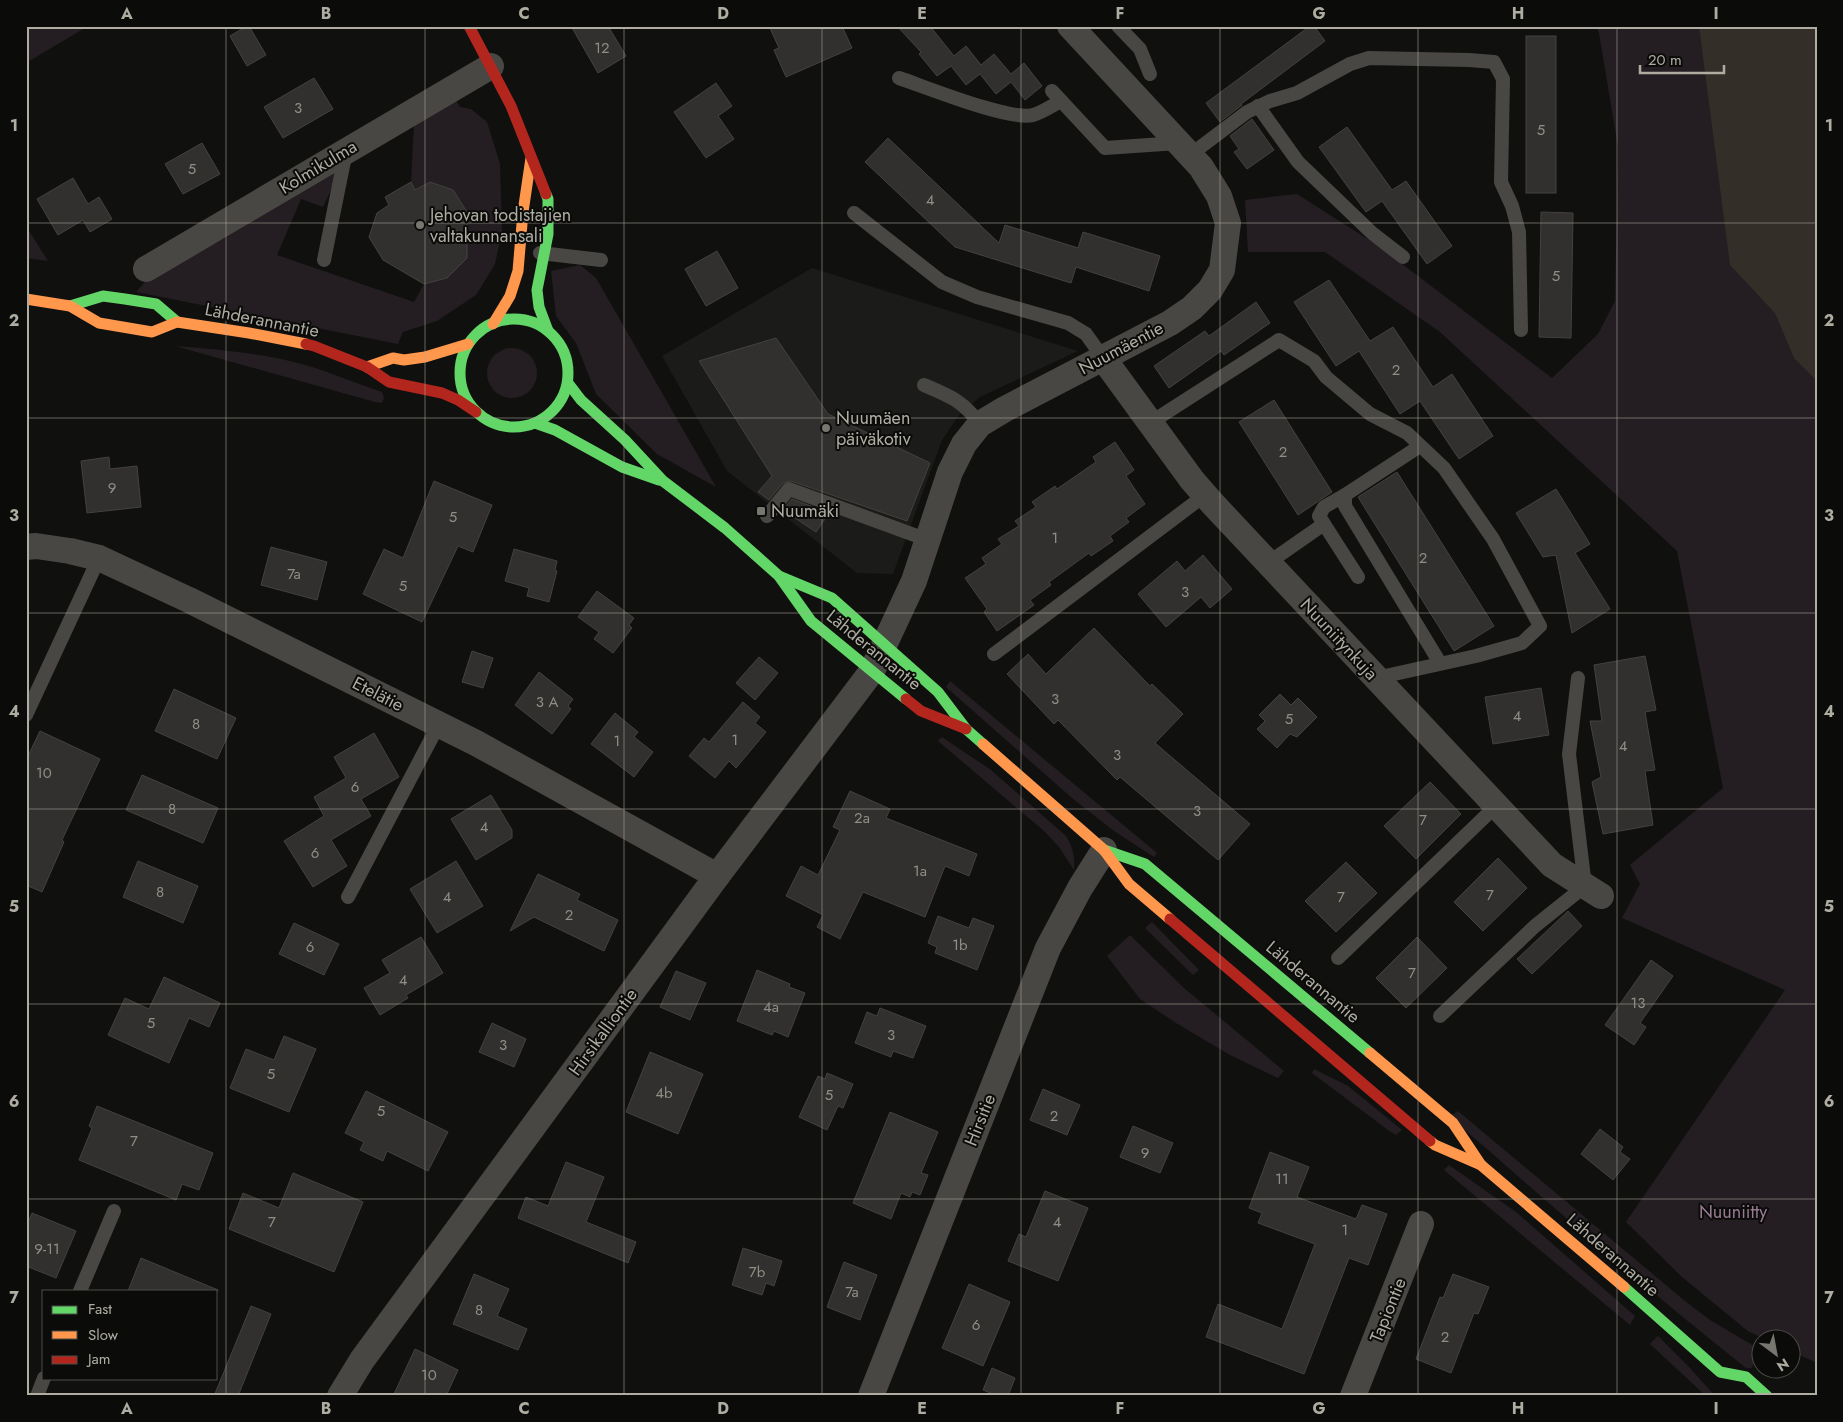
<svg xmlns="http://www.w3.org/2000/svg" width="1843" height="1422" viewBox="0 0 1843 1422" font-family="Jost,sans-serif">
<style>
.built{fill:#1b1b19}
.green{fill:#241e22}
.water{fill:#332e28}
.building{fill:#31302e;stroke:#43423f}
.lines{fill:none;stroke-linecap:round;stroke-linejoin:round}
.lane{stroke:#494744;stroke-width:14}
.street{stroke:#494744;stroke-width:26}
.fast{stroke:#63d668;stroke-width:11}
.slow{stroke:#ff974d;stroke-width:11}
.jam{stroke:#b3261e;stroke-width:11}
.grid{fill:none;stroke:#afada2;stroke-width:1;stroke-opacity:0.55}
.poi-dot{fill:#77766f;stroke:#0b0b0a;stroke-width:2}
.labels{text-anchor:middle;stroke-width:4;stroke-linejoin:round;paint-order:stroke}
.number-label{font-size:15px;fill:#908e85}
.street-label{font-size:18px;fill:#afada2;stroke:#0b0b0a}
.poi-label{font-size:18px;fill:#afada2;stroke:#0b0b0a;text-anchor:start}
.park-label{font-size:18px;fill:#987b93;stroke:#0b0b0a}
.neatline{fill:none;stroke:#afada2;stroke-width:2}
.grid-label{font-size:16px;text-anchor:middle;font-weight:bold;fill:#afada2}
</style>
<rect width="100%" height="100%" fill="#10100f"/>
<polygon class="built" points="812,268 1078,351 980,397 959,415 942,440 893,574 857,573 727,471 662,356"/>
<g class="green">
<polygon points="26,26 88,26 26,63"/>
<polygon points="1596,26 1817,26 1817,1363 1791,1351 1790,1340 1766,1339 1749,1332 1682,1277 1626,1222 1785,990 1622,918 1640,884 1630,865 1723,788 1677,551 1440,332 1325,252 1248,252 1245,200 1297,194 1380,247 1552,378 1598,334 1615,301 1618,147 1599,33"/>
<polygon points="456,100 460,107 471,109 487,122 500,164 502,232 495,264 476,295 437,321 403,332 398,344 136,292 151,275 332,168 338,175 323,207 301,199 277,255 414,302 424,284 447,278 467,258 467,212 453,190 430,182 415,190 411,182 414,124"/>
<polygon points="26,226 48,261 26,258"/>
<polygon points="580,265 596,278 716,487 657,454 596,394 576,343 556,316 551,271"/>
<path d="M175,346C217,349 268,354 309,366C334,374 358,384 382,392L384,398L382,403L375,402Z"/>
<circle cx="512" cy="373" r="25"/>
<polygon points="950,681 1157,853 1154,857 1114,831 1072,798 946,687"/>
<path d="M942,737L991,770L1066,836C1073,848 1075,856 1074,870L1059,847L1044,831L938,741Z"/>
<polygon points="1152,922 1199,970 1193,975 1145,928"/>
<polygon points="1130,935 1184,988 1284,1071 1278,1078 1230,1055 1176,1023 1140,999 1107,956"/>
<polygon points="1314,1069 1348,1086 1402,1130 1396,1135 1388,1130 1312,1073"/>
<path d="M1458,1111L1685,1301L1710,1320L1754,1346V1362L1752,1368H1746C1679,1315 1614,1260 1550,1204C1516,1175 1484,1145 1449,1117Z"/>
<polygon points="1449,1165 1516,1212 1635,1316 1630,1325 1444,1170"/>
<polygon points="1658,1336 1690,1368 1715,1396 1706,1396 1650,1344"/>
</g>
<polygon class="water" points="1699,26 1817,26 1817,381 1794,358 1775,313 1730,265"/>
<g class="building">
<polygon points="247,26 249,26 266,55 247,66 230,36"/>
<polygon points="571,26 608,26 626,56 598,73"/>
<polygon points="769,26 842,26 852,48 786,77 774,50 779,48"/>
<polygon points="897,26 930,26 954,56 966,46 981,65 994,54 1011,74 1024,63 1042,86 1025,100 1011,82 996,94 980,74 966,85 951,66 937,76 919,54 921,52"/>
<polygon points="1310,26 1314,26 1325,41 1241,104 1242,105 1220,122 1206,103"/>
<rect x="1526" y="36" width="30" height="157"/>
<polygon points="314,78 333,109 283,138 264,107"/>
<polygon points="716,83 732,106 718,116 734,139 706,158 674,112"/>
<polygon points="1252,119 1274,150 1247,169 1234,152 1239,149 1230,136"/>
<polygon points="1347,127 1392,190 1406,181 1452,246 1427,264 1382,201 1366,212 1319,147"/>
<polygon points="888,138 999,243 1005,225 1078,248 1083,232 1160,256 1149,291 1076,267 1071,283 955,247 865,162"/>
<polygon points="202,143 220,174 183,194 165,164"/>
<polygon points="73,178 88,204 99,197 112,219 90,232 83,220 58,235 37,199"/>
<polygon points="411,182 415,190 430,182 453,190 467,212 467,258 447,278 424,284 383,260 369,237 377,213 389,205 385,197"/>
<polygon points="1541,212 1573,213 1571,338 1539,337"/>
<polygon points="717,251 738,288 706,306 685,269"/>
<polygon points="1329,280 1370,341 1393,327 1433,387 1452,374 1493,436 1459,459 1420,401 1400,414 1359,351 1336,366 1294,302"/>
<polygon points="1256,302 1270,323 1224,355 1221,351 1169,388 1154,366 1205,331 1209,336"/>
<polygon points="776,338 828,414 930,463 907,521 791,481 783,483 769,500 758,492 772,476 699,361"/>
<polygon points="1274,400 1332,492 1298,515 1239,422"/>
<polygon points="1115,442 1134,470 1126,476 1145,504 1126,518 1129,522 1110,536 1113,541 1091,556 1089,553 1049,582 1051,585 1030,600 1034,605 997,631 984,612 987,609 965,578 986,564 982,558 1002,544 998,539 1019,526 1015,521 1036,507 1032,502 1055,486 1057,489 1096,462 1093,457"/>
<polygon points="109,457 110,469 137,466 141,507 87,513 81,461"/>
<polygon points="1397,472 1494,626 1454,651 1358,497"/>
<polygon points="434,481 492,505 473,552 458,546 422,622 363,594 384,549 403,558"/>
<polygon points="1556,489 1590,544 1575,553 1610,609 1572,633 1556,555 1543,557 1516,513"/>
<polygon points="792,499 829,513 816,532 783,510"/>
<polygon points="271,547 327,562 317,600 261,585"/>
<polygon points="514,549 557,561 555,570 557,571 549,602 527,596 529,588 505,581"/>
<polygon points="1203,555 1232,589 1210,608 1201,597 1166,627 1138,594 1177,561 1185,571"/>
<polygon points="597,591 634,618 629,625 632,628 613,653 594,639 599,632 578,617"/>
<polygon points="1094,628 1150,686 1152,684 1183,714 1155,743 1250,824 1218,860 1120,777 1117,780 1058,720 1054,724 1007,674 1028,654 1046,674"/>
<polygon points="472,651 493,658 483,688 462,682"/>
<polygon points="1645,656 1656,710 1645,712 1655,770 1645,771 1653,825 1603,834 1592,782 1601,777 1590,721 1602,721 1594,665"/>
<polygon points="759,657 778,673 755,700 736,683"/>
<polygon points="539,672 573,699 568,706 571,709 552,734 515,705"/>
<polygon points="1541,688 1549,735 1493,744 1485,697"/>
<polygon points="174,689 236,718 217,759 155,731"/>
<polygon points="1280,694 1291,705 1298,698 1317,717 1297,737 1290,734 1277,748 1257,729 1265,721 1259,715"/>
<polygon points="743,702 760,717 755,723 766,732 736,768 729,761 715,778 689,756 704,738 709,742"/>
<polygon points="615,713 638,732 634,737 653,752 634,777 591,744"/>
<polygon points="40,731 100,759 62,840 64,842 42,892 26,885 26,760"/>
<polygon points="374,733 399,777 361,799 371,816 331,840 347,866 313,887 284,841 324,816 314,797 346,778 334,757"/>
<polygon points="142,775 218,808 203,843 126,810"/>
<polygon points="1430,782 1461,814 1416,859 1384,826"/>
<polygon points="850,791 890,809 886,818 977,854 969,876 945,866 925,917 863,892 840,939 817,927 823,915 786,896 801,866 818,875 840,830 833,827"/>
<polygon points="491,795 512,830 512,838 476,860 451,819"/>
<polygon points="1498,858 1527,888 1483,931 1454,902"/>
<polygon points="138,861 198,886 183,923 123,897"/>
<polygon points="456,861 483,906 437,933 410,889"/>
<polygon points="1346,862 1377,893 1336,932 1305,901"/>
<polygon points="538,874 580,894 577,900 618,920 604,951 534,917 510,931"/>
<polygon points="1568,911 1582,926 1532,974 1517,959"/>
<polygon points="938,916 969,928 973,918 994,926 977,970 935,953 937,947 928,943"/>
<polygon points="294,923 339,944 324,975 279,954"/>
<polygon points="421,937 443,973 406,995 408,998 380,1015 364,988 390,973 382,960"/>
<polygon points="1417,937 1447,968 1406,1008 1376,978"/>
<polygon points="1651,960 1673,976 1640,1023 1646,1027 1634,1045 1605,1025"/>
<polygon points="757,970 790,984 789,987 805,993 788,1037 774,1031 772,1035 737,1021"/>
<polygon points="676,971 706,983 690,1020 660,1007"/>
<polygon points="164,977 220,1003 209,1027 189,1018 169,1063 108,1035 125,998 149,1009"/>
<polygon points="880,1008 926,1026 913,1058 893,1051 891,1057 855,1043 867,1012 877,1016"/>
<polygon points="492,1023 526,1039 514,1067 479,1052"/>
<polygon points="284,1036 316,1049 289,1112 230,1088 246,1049 274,1060"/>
<polygon points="650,1052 703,1074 678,1134 626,1112"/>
<polygon points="827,1073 853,1084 843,1108 838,1106 827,1130 799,1117 818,1076 825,1079"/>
<polygon points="1043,1089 1080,1105 1067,1135 1030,1120"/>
<polygon points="366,1091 448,1132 428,1171 387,1151 383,1161 360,1150 364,1142 345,1133"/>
<polygon points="97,1106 213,1153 199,1190 182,1184 176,1200 79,1160 92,1128 89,1126"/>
<polygon points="890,1112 938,1132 921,1173 928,1175 920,1195 912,1192 910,1197 901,1193 891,1219 853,1203"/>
<polygon points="1133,1126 1173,1143 1160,1173 1120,1157"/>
<polygon points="1600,1129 1623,1147 1620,1152 1630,1159 1613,1180 1581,1154"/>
<polygon points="1270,1152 1309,1167 1297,1197 1356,1219 1362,1205 1387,1214 1368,1265 1349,1258 1304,1374 1206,1337 1218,1304 1282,1329 1315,1244 1258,1223 1262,1213 1249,1208"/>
<polygon points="566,1162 604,1177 586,1222 636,1242 628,1263 518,1218 526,1197 548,1206"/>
<polygon points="293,1173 363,1202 334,1272 229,1229 243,1193 279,1208"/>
<polygon points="1045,1191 1088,1208 1058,1281 1008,1261 1019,1234 1026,1237"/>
<polygon points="32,1213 76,1231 56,1278 26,1266 26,1228"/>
<polygon points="743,1248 782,1261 774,1286 766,1283 762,1295 732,1285"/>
<polygon points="141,1258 218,1290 218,1291 128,1291"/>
<polygon points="844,1262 877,1275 860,1320 827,1307"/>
<polygon points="474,1274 509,1289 497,1316 527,1329 518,1350 453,1324"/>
<polygon points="1453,1274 1489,1287 1478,1314 1474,1313 1451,1373 1416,1359 1440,1297 1443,1298"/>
<polygon points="969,1284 1010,1302 983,1366 942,1348"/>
<polygon points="251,1306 271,1314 238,1396 214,1396"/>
<polygon points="415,1349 458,1370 446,1396 393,1396"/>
<polygon points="992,1368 1015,1378 1008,1396 998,1396 983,1390"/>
</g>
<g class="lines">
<g class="lane">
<polyline points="1118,26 1140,49 1150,74"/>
<path d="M899,78C926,87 1009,121 1033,115C1043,112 1053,105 1061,101"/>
<polyline points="1052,91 1105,148 1178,143"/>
<polyline points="1258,106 1298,162 1372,233 1403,257"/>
<polyline points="1190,155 1247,112 1270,101 1297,93 1350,64 1369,58 1469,60 1494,62 1503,79 1501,182 1512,206 1519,232 1521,330"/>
<polyline points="854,213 942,282 977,297 1068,323 1086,334 1103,358"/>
<polyline points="540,253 601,260"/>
<polyline points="324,260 346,151"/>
<path d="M924,385C950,396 963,401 980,424"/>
<polyline points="1150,423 1279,340 1314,361 1326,377 1370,414 1407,433 1444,468 1493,539 1540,626 1522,643 1476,656 1376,678"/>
<polyline points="1420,446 1345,495 1345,506 1440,663"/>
<polyline points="767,516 789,489 928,540"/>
<polyline points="1324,524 1319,516 1324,507 1345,495"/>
<polyline points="1268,563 1324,524 1358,577"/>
<polyline points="994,654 1205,495"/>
<polyline points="26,715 99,558"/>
<polyline points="348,897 439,724"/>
<polyline points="1338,958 1496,806"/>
<polyline points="1440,1016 1535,926 1585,886 1569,754 1578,678"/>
<polyline points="80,1291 114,1211"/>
<polyline points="37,1396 44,1378"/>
</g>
<g class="street">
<polyline points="146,269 491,66"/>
<polyline points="1103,358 1192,480 1212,503 1552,865 1601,896"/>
<polyline points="26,547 36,546 70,551 99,558 189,600 476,743 717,876"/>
<polyline points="340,1396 362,1360 717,876 872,671 914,581 950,472 964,444 980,424 1005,409 1170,323 1192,308 1210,290 1222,270 1228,223 1219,196 1201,167 1070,26"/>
<polyline points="871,1396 1048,948 1080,888 1104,850"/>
<polyline points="1353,1396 1421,1224"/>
</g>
<g class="fast">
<polyline points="546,194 548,199 548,234 537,290 539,307 548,331"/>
<polyline points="70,306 103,296 125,299 156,304 177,322"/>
<circle cx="514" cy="373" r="54"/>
<polyline points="568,383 581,400 625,440 663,481 725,528 779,576 811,621 906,699"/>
<polyline points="535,423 555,430 622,467 659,480"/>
<polyline points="779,576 832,598 938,692 966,729 983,744"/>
<polyline points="1104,850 1145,864 1370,1053"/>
<polyline points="1624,1287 1720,1372 1746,1377 1767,1396"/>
</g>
<g class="slow">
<polyline points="26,299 70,306 99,323 152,332 177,322 249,333 306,344"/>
<polyline points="493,324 510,296 518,271 523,212 531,158"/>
<polyline points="367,367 393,358 404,360 425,357 468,344"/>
<polyline points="983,744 1104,850 1129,884 1170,919"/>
<polyline points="1370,1053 1453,1123 1481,1165"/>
<polyline points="1430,1141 1435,1145 1481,1165 1624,1287"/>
</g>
<g class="jam">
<polyline points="469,26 511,106 546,194"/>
<polyline points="306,344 314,346 367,367 389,382 442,393 458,400 476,412"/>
<polyline points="906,699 921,711 966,729"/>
<polyline points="1170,919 1430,1141"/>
</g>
</g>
<path class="grid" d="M226,26V1396M425,26V1396M624,26V1396M822,26V1396M1021,26V1396M1220,26V1396M1418,26V1396M1617,26V1396M26,223H1817M26,418H1817M26,613H1817M26,809H1817M26,1004H1817M26,1199H1817"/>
<g class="poi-dot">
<circle cx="420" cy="225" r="5"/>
<circle cx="826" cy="428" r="5"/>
<rect x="756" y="506" width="10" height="10" rx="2.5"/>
</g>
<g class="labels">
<g class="number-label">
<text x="602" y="53">12</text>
<text x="298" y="113">3</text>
<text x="1541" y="135">5</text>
<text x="192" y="174">5</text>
<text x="930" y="205">4</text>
<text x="1556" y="281">5</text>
<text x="1396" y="375">2</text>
<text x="1283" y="457">2</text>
<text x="112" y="493">9</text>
<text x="453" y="522">5</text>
<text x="1055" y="543">1</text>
<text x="1423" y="563">2</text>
<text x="294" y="579">7a</text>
<text x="403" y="591">5</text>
<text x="1185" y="597">3</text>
<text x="1055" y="704">3</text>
<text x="547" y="707">3 A</text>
<text x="1517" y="721">4</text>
<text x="1289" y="724">5</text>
<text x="196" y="729">8</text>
<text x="735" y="745">1</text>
<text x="617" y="746">1</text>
<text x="1623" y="751">4</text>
<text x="1117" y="760">3</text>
<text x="44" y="778">10</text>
<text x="355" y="792">6</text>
<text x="172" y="814">8</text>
<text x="1197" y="816">3</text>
<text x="862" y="823">2a</text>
<text x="1423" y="825">7</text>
<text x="484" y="832">4</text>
<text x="315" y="858">6</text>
<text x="920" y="876">1a</text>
<text x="160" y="897">8</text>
<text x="1490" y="900">7</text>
<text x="447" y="902">4</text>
<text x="1341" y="902">7</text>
<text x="569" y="920">2</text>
<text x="960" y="950">1b</text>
<text x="310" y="952">6</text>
<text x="1412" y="978">7</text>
<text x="403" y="985">4</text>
<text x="1638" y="1008">13</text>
<text x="771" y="1012">4a</text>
<text x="151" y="1028">5</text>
<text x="891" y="1040">3</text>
<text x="503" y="1050">3</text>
<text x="271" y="1079">5</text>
<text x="664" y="1098">4b</text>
<text x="829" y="1100">5</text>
<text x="381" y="1116">5</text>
<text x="1054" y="1121">2</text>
<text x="134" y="1146">7</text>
<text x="1145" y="1158">9</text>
<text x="1282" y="1184">11</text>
<text x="272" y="1227">7</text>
<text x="1057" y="1227">4</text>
<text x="1345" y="1235">1</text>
<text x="47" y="1254">9-11</text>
<text x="757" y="1277">7b</text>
<text x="852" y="1297">7a</text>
<text x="479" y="1315">8</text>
<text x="976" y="1330">6</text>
<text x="1445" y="1342">2</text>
<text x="429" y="1380">10</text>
</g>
<g class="street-label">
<text transform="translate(318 167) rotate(-31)" y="6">Kolmikulma</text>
<text transform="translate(262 320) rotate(11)" y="6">Lähderannantie</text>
<text transform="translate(1121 348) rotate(-28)" y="6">Nuumäentie</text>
<text transform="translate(1339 639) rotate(47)" y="6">Nuuniitynkuja</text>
<text transform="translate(874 650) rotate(39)" y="6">Lähderannantie</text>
<text transform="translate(378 694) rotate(27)" y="6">Etelätie</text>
<text transform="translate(1313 982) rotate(40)" y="6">Lähderannantie</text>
<text transform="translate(603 1032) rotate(-54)" y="6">Hirsikalliontie</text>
<text transform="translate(980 1120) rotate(-68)" y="6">Hirsitie</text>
<text transform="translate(1613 1255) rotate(41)" y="6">Lähderannantie</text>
<text transform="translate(1388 1310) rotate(-68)" y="6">Tapiontie</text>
</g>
<g class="poi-label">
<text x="430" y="221">Jehovan todistajien<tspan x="430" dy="21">valtakunnansali</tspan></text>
<text x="836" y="424">Nuumäen<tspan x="836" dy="21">päiväkotiv</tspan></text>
<text x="771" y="517">Nuumäki</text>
</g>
<g class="park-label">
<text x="1733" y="1218">Nuuniitty</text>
</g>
</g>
<rect width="1843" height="1422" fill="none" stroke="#0b0b0a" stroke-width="55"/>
<rect x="42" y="1290" width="175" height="90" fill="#0b0b0a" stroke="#4d4c47"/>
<rect x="52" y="1306" width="25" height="8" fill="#63d668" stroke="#4d4c47"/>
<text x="88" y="1314" font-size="15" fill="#afada2">Fast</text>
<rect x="52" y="1331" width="25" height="8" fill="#ff974d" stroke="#4d4c47"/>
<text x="88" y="1340" font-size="15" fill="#afada2">Slow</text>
<rect x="52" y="1356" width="25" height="8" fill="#b3261e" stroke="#4d4c47"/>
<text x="88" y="1364" font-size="15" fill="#afada2">Jam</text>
<g transform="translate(1776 1354) rotate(148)"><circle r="24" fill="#0b0b0a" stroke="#4d4c47"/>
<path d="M0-4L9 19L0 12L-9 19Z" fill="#77766f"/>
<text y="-8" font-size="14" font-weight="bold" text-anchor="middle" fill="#afada2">N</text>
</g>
<path d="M1640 65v8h84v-8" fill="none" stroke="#afada2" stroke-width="2.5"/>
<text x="1648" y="65" font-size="15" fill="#afada2" stroke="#0b0b0a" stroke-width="4" paint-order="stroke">20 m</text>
<rect x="28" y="28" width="1788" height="1366" class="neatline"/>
<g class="grid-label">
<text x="127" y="19">A</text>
<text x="326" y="19">B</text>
<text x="524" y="19">C</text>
<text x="723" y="19">D</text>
<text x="922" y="19">E</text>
<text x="1120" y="19">F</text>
<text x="1319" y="19">G</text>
<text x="1518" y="19">H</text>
<text x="1716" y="19">I</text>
<text x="14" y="131">1</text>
<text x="1829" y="131">1</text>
<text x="14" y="326">2</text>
<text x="1829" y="326">2</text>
<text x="14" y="521">3</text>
<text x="1829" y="521">3</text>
<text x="14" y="717">4</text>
<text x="1829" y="717">4</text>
<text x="14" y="912">5</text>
<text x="1829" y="912">5</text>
<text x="14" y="1107">6</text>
<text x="1829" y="1107">6</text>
<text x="14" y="1303">7</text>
<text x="1829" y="1303">7</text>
<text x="127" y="1414">A</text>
<text x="326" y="1414">B</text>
<text x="524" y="1414">C</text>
<text x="723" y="1414">D</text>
<text x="922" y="1414">E</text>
<text x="1120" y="1414">F</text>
<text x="1319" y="1414">G</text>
<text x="1518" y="1414">H</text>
<text x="1716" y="1414">I</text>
</g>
</svg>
